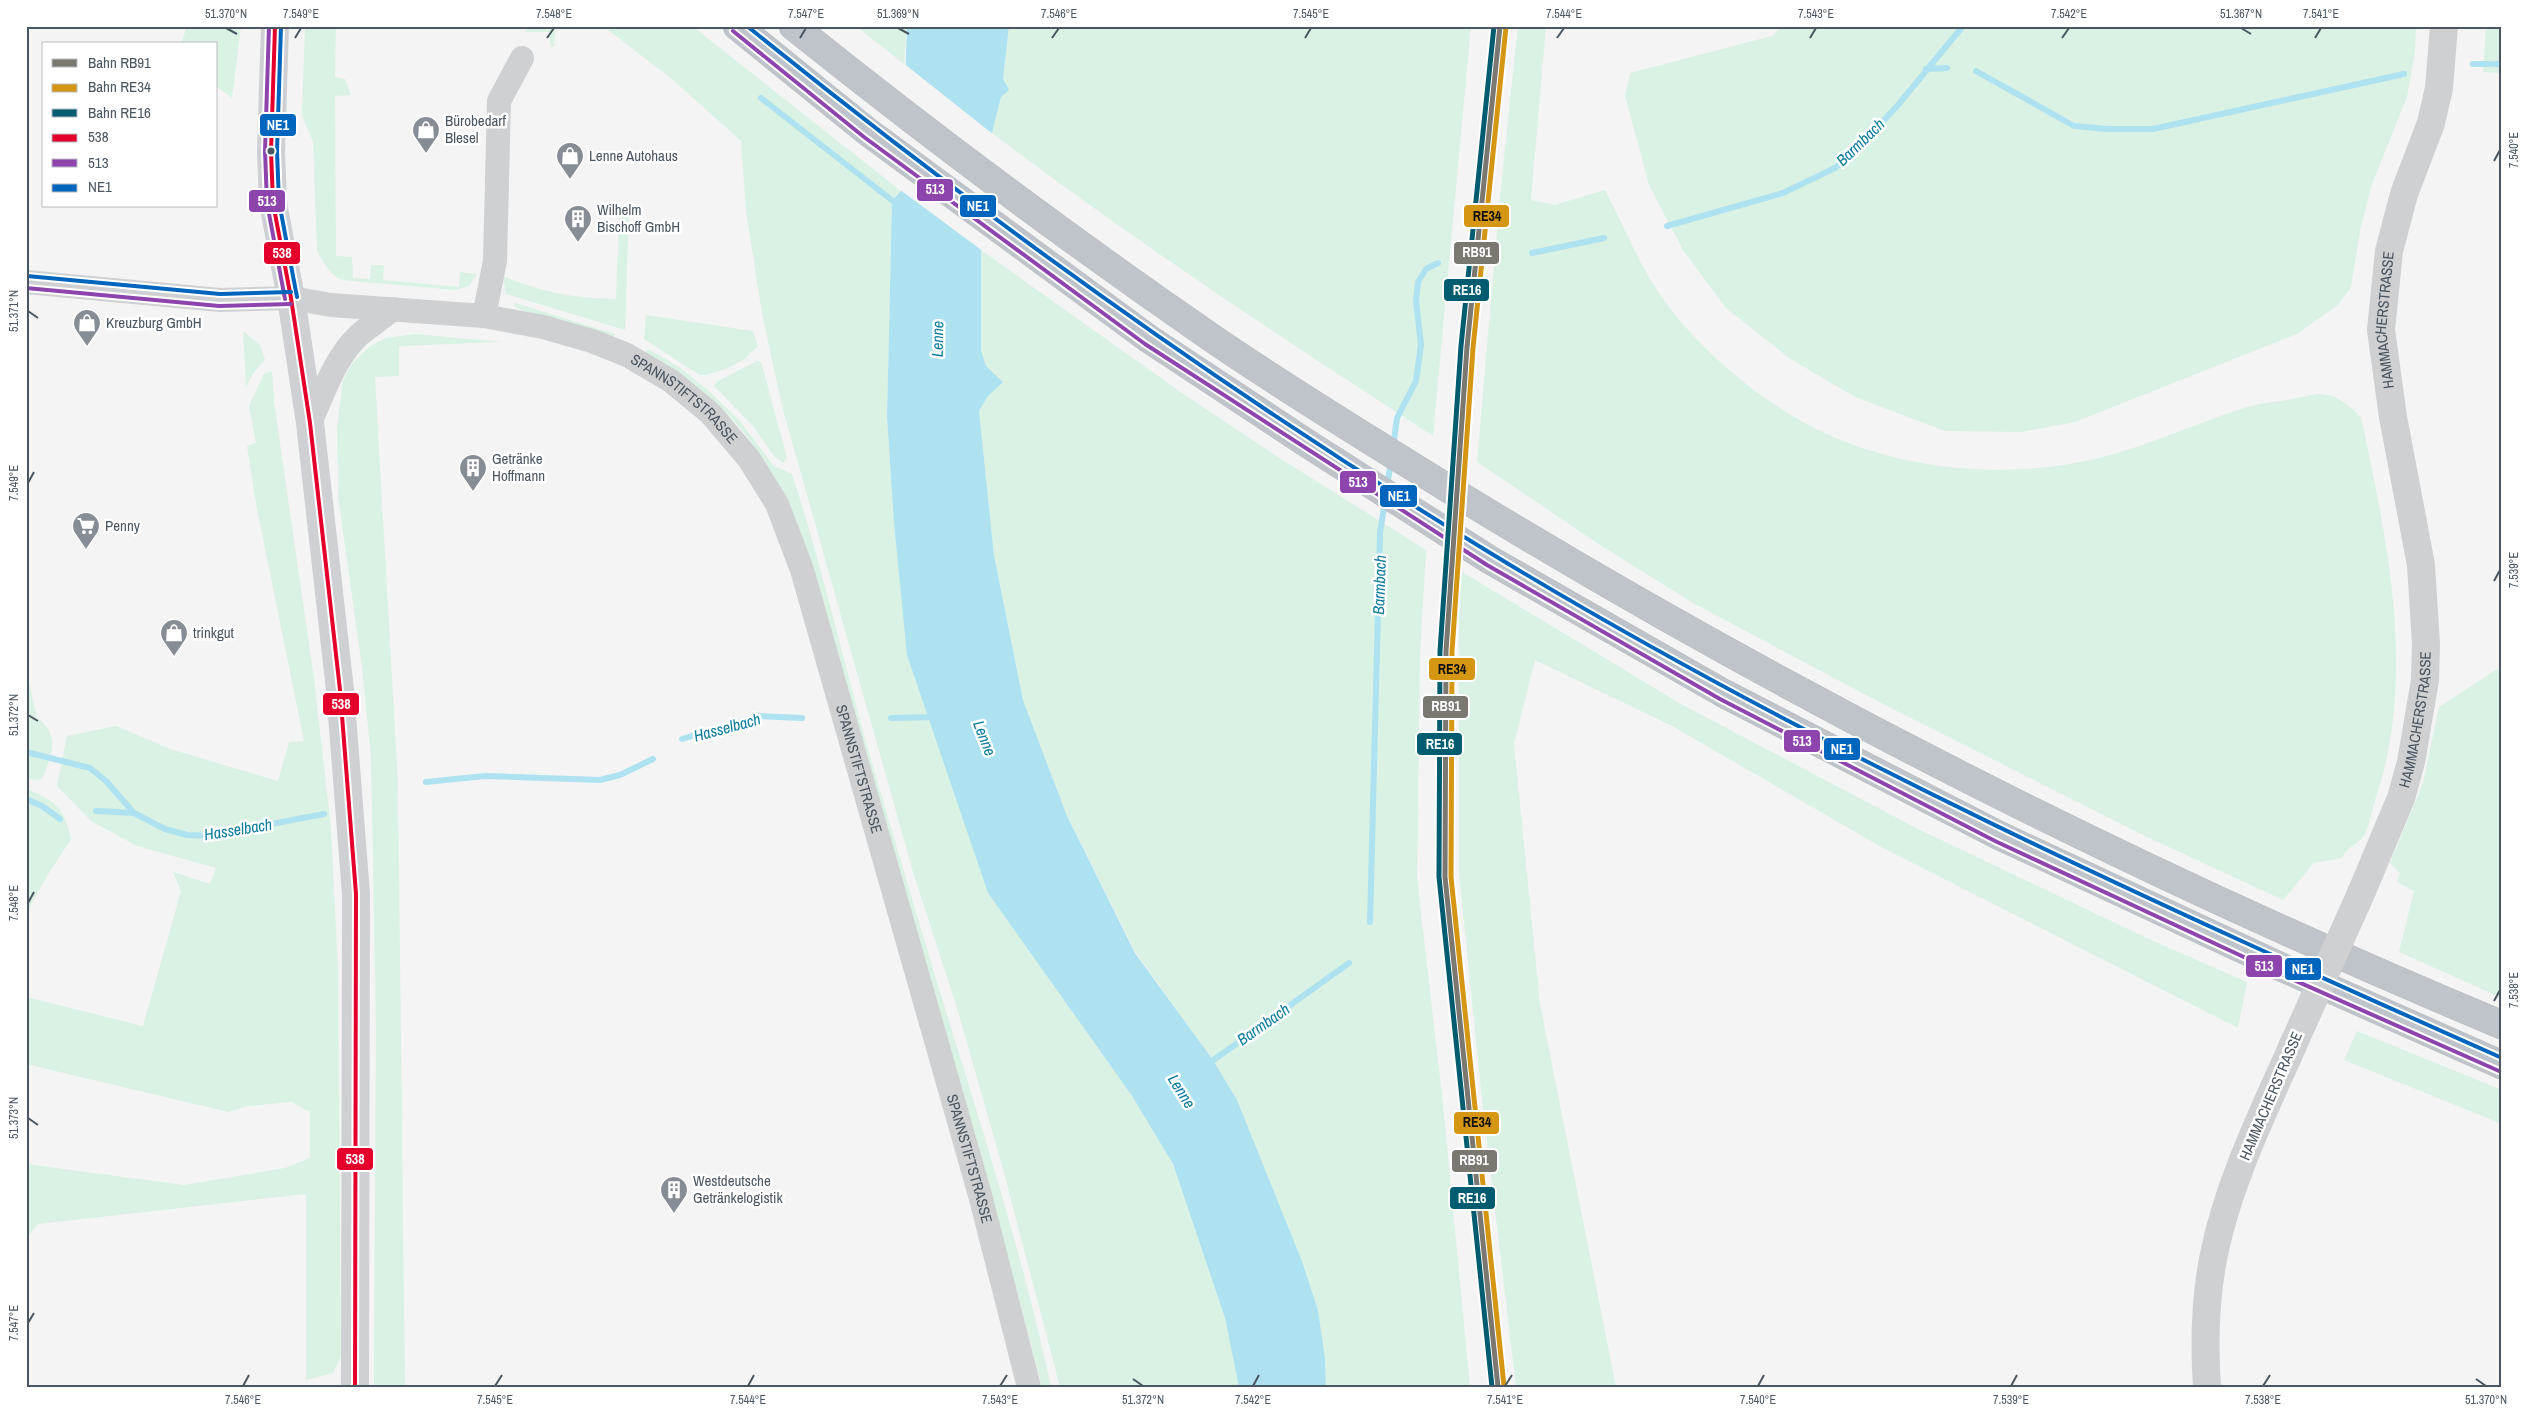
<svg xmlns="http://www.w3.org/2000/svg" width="2528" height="1413" viewBox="0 0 2528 1413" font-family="'Archivo Narrow',sans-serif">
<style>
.green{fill:#d9f2e3}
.water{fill:#aee2f0}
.pier{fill:#f4f4f4}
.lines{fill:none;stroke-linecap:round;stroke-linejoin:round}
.stream{stroke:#aee2f0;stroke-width:6}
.motorway-casing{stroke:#b9bec3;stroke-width:29}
.minor{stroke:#ced0d2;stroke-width:24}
.tertiary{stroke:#ced0d2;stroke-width:28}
.secondary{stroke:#ced0d4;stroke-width:28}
.motorway{stroke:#bec4c9;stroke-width:28}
.tertiary-bridge{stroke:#ced0d2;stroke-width:28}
.bus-1-casing{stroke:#fff;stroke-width:8}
.bus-2-casing{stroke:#fff;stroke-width:8}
.bus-3-casing{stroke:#fff;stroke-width:8}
.bus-1{stroke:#e4002b;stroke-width:4}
.bus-2{stroke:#8e44ad;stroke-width:4}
.bus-3{stroke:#0065bd;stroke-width:4}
.rail-1-casing{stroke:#fff;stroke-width:9}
.rail-2-casing{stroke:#fff;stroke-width:9}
.rail-3-casing{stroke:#fff;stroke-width:9}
.rail-1{stroke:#7b7872;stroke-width:5}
.rail-2{stroke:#d49613;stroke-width:5}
.rail-3{stroke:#005c6e;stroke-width:5}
.ticks{fill:none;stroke:#4a5661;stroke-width:2}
.bus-dot{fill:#4a5661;stroke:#fff;stroke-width:2}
.labels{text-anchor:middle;stroke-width:5;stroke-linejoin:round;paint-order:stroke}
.poi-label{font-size:15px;fill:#4a5661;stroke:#fff;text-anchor:start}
.street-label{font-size:15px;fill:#4a5661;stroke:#fff}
.water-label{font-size:16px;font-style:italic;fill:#0c7c9b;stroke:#fff}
.line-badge{stroke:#fff;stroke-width:2}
.badge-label{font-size:14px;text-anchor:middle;font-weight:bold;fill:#fff}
.pale-badge-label{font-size:14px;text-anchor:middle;font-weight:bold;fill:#111}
.neatline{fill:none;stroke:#4a5661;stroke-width:2}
.ticks-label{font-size:12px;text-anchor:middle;fill:#4a5661}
</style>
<rect width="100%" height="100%" fill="#f4f4f4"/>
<g class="green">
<polygon points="187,26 241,26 232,98 216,86 216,44 181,44"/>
<path d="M305,26H336L335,77L345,79L351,95L335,96L336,256L352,257L353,278L370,279L371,265H384L383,280L459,287L460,272L477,274L469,286L456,290L342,280C329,274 323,262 317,250L313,142L302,116Z"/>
<polygon points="525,26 556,26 554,47 551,47 549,32 526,32"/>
<polygon points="603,26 692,26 901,191 892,201 887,417 894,523 988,893 1132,1096 1173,1164 1225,1318 1239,1387 1060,1387 1004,1173 957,1008 913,872 782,406 762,313 746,211 741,141 673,80"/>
<polygon points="856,26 907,26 904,64"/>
<path d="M1009,26H1471L1433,436C1284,339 1134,241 992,133L1001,97Z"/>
<path d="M1518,26H1546L1531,200L1555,205L1605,190C1622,222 1637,260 1657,290C1698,352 1774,414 1843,441C1921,472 2014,478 2095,459C2146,447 2194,424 2244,408C2258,403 2274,402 2288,400C2298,398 2309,395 2319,394C2337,394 2349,406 2361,417C2387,540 2417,674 2376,797C2372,809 2370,826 2363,837C2356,846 2348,845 2342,858L2314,863L2283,900L2145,836L1883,704L1693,603L1600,545L1477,462L1500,196Z"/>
<polygon points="1782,26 2416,26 2415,52 2407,97 2372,184 2360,231 2351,287 2338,305 2297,334 2075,422 2022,432 1945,431 1855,397 1789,358 1726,308 1683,250 1649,185 1625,95 1630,73 1772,36"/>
<polygon points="2486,26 2502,26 2502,73 2483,72"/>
<path d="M619,212H629L625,330L506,294L503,276C543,293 573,298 616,299Z"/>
<polygon points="981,250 1182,393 1278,457 1426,550 1420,656 1417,878 1443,1104 1470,1387 1326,1387 1325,1358 1318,1310 1302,1261 1237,1100 1213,1060 1136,953 1067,816 1023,700 994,555 979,411 988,396 1003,382 986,366 981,350"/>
<polygon points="515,303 615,334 613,339 519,309 513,305"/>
<polygon points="646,315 753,331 758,346 743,360 728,368 706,375 700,375 644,339"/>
<polygon points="243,331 260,345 265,360 254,372 246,387"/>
<polygon points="415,334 502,342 399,346 399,376 375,377 398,784 405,1387 374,1387 376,1029 371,757 362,667 338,496 337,426 343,381 351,365 370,346 386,338"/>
<path d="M648,349L679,367L708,390L739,420L774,466L792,474C819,557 839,642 862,727C880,791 899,855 918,919C964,1074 1017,1228 1051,1387H1042L1021,1306L929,982L779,485C762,456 742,425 715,403C693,385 668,369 645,353Z"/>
<polygon points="757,361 761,362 762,365 787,458 783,463 774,456 753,426 714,386 718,381"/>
<polygon points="272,371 274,402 314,679 331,828 338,969 341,1357 333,1373 306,1380 306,1194 38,1224 26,1238 26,1164 184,1185 285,1168 310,1158 310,1112 291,1102 248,1106 228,1112 26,1064 26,997 143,1026 181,891 173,872 210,884 216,868 137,846 91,821 57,786 67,736 116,726 170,749 278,781 289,742 304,741 257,509 247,446 256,443 249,406 264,374"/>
<polygon points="1459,570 1681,704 1918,829 2151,940 2247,982 2238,1028 1883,848 1672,726 1535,660 1514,744 1540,1004 1616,1387 1516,1387 1482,1100 1459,873"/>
<polygon points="2502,666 2502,998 2399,952 2414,891 2397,882 2400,873 2390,863 2423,783 2439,707"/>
<path d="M26,670L37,718C61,735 52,755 42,779L34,780L26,778Z"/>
<path d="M26,789C55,800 65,808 71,839L47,876L26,914Z"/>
<polygon points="2357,1031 2502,1090 2502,1124 2344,1060"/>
</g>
<polygon class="water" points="907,26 1009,26 1003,79 1009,90 1001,97 992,133 981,250 981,350 986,366 1003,382 988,396 979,411 994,555 1023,700 1067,816 1135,953 1213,1060 1237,1100 1302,1261 1318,1310 1325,1358 1326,1387 1239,1387 1225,1318 1173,1164 1132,1096 988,893 907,655 894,523 887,417 892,201 901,191"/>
<polygon class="pier" points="902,62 994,135 984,252 899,189"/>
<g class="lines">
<g class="stream">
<polyline points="2473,64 2502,64"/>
<polyline points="1926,69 1947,68"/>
<polyline points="1976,71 2074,126 2107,129 2153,129 2404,74"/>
<polyline points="761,98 898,205"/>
<polyline points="1667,226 1783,193 1835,168 1858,148 1898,105 1963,26"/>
<polyline points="1532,253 1604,238"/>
<polyline points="1393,447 1397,418 1416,381 1421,345 1416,301 1418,282 1426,269 1438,263"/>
<polyline points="1387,486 1391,462"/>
<polyline points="891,718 935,717"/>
<polyline points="682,739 759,716 802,718"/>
<polyline points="26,752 90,768 106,781 134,813 165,829 187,835 208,836 324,814"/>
<polyline points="426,782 485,776 600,780 620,775 653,759"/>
<polyline points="26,799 42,806 60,819"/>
<polyline points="96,811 134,813"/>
<polyline points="1370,922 1380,533 1385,501"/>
<polyline points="1208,1064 1349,963"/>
</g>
<defs>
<g id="motorway">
<polyline points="737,26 868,132 1149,339 1308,444 1490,560 1723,693 1998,835 2279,966 2502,1065"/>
<path d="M793,26C928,134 1067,238 1209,336C1283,387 1360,434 1436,481C1776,691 2133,871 2502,1025"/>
</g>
</defs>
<use href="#motorway" class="motorway-casing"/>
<g class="minor">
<path id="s1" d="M26,282L220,300L291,298L331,305L484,316L543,327L592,341L627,355L671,381L710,413L749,459L777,504L802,570L980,1195L1029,1387"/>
<polyline points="484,316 495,261 499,101 522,58"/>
<path d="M310,423C323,394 335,357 359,335C370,326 382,318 393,309"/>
</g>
<g class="tertiary">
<path id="s2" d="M2362,891L2401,798L2411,762L2425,680L2426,644L2421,565L2393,417L2381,330L2389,251L2404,194L2431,123L2439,88L2444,26"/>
<path d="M2207,1387C2204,1343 2205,1298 2214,1254C2229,1181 2263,1113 2293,1045"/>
</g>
<polyline class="secondary" points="275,26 271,151 273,203 291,298 310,423 340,690 356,894 355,1387"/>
<use href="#motorway" class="motorway"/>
<polyline class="tertiary-bridge" points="2293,1045 2362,891"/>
<defs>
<polyline id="bus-1" points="275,26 271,151 273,203 291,298 310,423 340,690 356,894 355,1387"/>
<g id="bus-2">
<polyline points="269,26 265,151 267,203 285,299"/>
<polyline points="733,31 864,137 1145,344 1487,565 1720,699 1995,841 2276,972 2499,1071"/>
<polyline points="26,288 219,306 291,304"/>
</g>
<g id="bus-3">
<polyline points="281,26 277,151 279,202 297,297"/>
<path d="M747,26C984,218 1232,396 1492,554C1814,750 2158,905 2502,1058"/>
<polyline points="27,276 220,294 291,292"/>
</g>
</defs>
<use href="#bus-1" class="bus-1-casing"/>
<use href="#bus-2" class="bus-2-casing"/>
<use href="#bus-3" class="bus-3-casing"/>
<use href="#bus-1" class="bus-1"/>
<use href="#bus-2" class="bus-2"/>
<use href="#bus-3" class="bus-3"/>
<defs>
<polyline id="rail-1" points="1498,1387 1445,877 1446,651 1467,347 1500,26"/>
<polyline id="rail-2" points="1504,1386 1451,877 1452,651 1473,348 1506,27"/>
<polyline id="rail-3" points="1492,1387 1439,877 1440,651 1461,346 1494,26"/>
</defs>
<use href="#rail-1" class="rail-1-casing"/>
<use href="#rail-2" class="rail-2-casing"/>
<use href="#rail-3" class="rail-3-casing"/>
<use href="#rail-1" class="rail-1"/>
<use href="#rail-2" class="rail-2"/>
<use href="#rail-3" class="rail-3"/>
</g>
<path class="ticks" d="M226,28L237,34M898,28L909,34M2241,28L2251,34M295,38L301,28M547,38L554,28M800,38L806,28M1052,38L1059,28M1305,38L1311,28M1557,38L1564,28M1810,38L1816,28M2062,38L2069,28M2315,38L2321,28M2494,161L2500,150M28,311L38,318M28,483L34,472M2494,581L2500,570M28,715L38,721M28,903L34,892M2494,1001L2500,990M28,1118L38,1125M28,1323L34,1313M1133,1379L1143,1386M2476,1379L2486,1386M243,1386L249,1375M495,1386L502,1375M748,1386L754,1375M1000,1386L1007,1375M1253,1386L1259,1375M1505,1386L1512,1375M1758,1386L1764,1375M2011,1386L2017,1375M2263,1386L2270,1375"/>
<defs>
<symbol id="shop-pin" viewBox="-11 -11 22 30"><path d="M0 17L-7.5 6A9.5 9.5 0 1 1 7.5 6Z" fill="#868d94" stroke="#fff"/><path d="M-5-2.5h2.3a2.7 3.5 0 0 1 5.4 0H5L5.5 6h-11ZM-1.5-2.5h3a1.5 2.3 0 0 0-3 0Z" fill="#fff"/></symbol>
<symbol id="building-pin" viewBox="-11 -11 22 30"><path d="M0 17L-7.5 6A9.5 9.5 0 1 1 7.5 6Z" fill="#868d94" stroke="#fff"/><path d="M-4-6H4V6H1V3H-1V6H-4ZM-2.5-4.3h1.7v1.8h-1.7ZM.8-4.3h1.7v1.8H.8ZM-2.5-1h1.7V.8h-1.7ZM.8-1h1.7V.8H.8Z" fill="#fff"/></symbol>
<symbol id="supermarket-pin" viewBox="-11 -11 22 30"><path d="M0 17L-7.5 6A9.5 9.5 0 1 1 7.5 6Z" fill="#868d94" stroke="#fff"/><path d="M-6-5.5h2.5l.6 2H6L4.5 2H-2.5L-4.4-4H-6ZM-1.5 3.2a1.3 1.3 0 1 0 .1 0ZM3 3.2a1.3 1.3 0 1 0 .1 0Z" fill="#fff"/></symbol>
</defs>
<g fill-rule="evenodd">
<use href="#shop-pin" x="410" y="114" width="32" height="43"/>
<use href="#shop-pin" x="554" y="140" width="32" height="43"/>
<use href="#building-pin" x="562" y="203" width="32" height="43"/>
<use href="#shop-pin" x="71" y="307" width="32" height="43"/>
<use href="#building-pin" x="457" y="452" width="32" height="43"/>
<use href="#supermarket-pin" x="70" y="510" width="32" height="43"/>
<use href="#shop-pin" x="158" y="617" width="32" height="43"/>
<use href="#building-pin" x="658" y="1174" width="32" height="43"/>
</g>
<circle class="bus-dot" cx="271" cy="151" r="4.5"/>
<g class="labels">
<g class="poi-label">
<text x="445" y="126">Bürobedarf<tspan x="445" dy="17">Blesel</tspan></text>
<text x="589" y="161">Lenne Autohaus</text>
<text x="597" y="215">Wilhelm<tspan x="597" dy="17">Bischoff GmbH</tspan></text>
<text x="106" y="328">Kreuzburg GmbH</text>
<text x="492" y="464">Getränke<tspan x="492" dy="17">Hoffmann</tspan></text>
<text x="105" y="531">Penny</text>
<text x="193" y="638">trinkgut</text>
<text x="693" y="1186">Westdeutsche<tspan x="693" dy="17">Getränkelogistik</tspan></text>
</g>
<g class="street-label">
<text dy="5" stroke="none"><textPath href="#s2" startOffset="585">HAMMACHERSTRASSE</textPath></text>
<text dy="5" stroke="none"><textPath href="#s1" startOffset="681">SPANNSTIFTSTRASSE</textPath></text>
<text dy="5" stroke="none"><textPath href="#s2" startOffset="181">HAMMACHERSTRASSE</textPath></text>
<text dy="5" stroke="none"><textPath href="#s1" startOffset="1101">SPANNSTIFTSTRASSE</textPath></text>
<text transform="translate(2271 1096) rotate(-67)" y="5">HAMMACHERSTRASSE</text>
<text dy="5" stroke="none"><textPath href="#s1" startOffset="1506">SPANNSTIFTSTRASSE</textPath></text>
</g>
<g class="water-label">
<text transform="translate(1860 142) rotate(-44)" y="6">Barmbach</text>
<text transform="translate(937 339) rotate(-89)" y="6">Lenne</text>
<text transform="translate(1379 585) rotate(-88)" y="6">Barmbach</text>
<text transform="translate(727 727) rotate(-15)" y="6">Hasselbach</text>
<text transform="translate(985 738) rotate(69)" y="6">Lenne</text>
<text transform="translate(238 829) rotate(-9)" y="6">Hasselbach</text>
<text transform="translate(1263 1024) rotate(-35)" y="6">Barmbach</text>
<text transform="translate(1182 1091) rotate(58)" y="6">Lenne</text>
</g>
</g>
<g class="line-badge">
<rect x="259" y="113" width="38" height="24" rx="5" fill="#0065bd"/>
<rect x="916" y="178" width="38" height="24" rx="5" fill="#8e44ad"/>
<rect x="248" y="189" width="38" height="24" rx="5" fill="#8e44ad"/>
<rect x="959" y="194" width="38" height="24" rx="5" fill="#0065bd"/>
<rect x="1463" y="204" width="47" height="24" rx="5" fill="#d49613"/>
<rect x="1453" y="241" width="47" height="24" rx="5" fill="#7b7872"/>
<rect x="263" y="241" width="38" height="24" rx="5" fill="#e4002b"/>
<rect x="1443" y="278" width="47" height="24" rx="5" fill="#005c6e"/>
<rect x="1339" y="470" width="38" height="24" rx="5" fill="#8e44ad"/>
<rect x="1379" y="484" width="39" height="24" rx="5" fill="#0065bd"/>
<rect x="1428" y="657" width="48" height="24" rx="5" fill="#d49613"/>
<rect x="322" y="692" width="38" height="24" rx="5" fill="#e4002b"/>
<rect x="1422" y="695" width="47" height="24" rx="5" fill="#7b7872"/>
<rect x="1783" y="729" width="38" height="24" rx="5" fill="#8e44ad"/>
<rect x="1416" y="732" width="47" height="24" rx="5" fill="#005c6e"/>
<rect x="1823" y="737" width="38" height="24" rx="5" fill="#0065bd"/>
<rect x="2245" y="954" width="38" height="24" rx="5" fill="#8e44ad"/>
<rect x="2284" y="957" width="38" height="24" rx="5" fill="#0065bd"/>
<rect x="1453" y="1111" width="47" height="24" rx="5" fill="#d49613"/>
<rect x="336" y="1147" width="38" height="24" rx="5" fill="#e4002b"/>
<rect x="1451" y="1149" width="47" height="24" rx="5" fill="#7b7872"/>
<rect x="1449" y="1186" width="47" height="24" rx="5" fill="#005c6e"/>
</g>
<g class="badge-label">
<text x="278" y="130">NE1</text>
<text x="935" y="194">513</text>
<text x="267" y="206">513</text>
<text x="978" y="211">NE1</text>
<text x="1477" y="257">RB91</text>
<text x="282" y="258">538</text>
<text x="1467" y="295">RE16</text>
<text x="1358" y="487">513</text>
<text x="1399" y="501">NE1</text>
<text x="341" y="709">538</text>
<text x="1446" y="711">RB91</text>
<text x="1802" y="746">513</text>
<text x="1440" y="749">RE16</text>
<text x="1842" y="754">NE1</text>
<text x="2264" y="971">513</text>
<text x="2303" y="974">NE1</text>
<text x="355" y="1164">538</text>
<text x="1474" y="1165">RB91</text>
<text x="1472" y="1203">RE16</text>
</g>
<g class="pale-badge-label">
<text x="1487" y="221">RE34</text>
<text x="1452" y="674">RE34</text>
<text x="1477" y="1127">RE34</text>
</g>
<rect width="2528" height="1413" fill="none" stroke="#ffffff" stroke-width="55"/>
<rect x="42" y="42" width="175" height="165" fill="#ffffff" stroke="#b7bbc0"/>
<rect x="52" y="59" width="25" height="8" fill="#7b7872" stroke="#b7bbc0"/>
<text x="88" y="68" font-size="15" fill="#4a5661">Bahn RB91</text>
<rect x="52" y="84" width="25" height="8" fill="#d49613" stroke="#b7bbc0"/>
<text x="88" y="92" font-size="15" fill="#4a5661">Bahn RE34</text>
<rect x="52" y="109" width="25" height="8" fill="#005c6e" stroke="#b7bbc0"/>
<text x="88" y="118" font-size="15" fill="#4a5661">Bahn RE16</text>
<rect x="52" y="134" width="25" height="8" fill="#e4002b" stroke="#b7bbc0"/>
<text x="88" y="142" font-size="15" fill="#4a5661">538</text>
<rect x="52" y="159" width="25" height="8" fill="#8e44ad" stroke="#b7bbc0"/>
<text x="88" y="168" font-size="15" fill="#4a5661">513</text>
<rect x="52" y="184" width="25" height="8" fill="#0065bd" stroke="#b7bbc0"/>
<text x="88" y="192" font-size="15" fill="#4a5661">NE1</text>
<rect x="28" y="28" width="2472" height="1358" class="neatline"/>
<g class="ticks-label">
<text x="226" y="18">51.370°N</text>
<text x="301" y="18">7.549°E</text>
<text x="554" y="18">7.548°E</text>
<text x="806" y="18">7.547°E</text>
<text x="898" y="18">51.369°N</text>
<text x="1059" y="18">7.546°E</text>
<text x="1311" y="18">7.545°E</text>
<text x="1564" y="18">7.544°E</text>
<text x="1816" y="18">7.543°E</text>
<text x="2069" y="18">7.542°E</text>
<text x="2241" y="18">51.367°N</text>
<text x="2321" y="18">7.541°E</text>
<text transform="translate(2514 150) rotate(-90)" y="4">7.540°E</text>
<text transform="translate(14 311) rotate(-90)" y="4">51.371°N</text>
<text transform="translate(14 483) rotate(-90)" y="4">7.549°E</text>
<text transform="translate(2514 570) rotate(-90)" y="4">7.539°E</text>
<text transform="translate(14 715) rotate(-90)" y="4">51.372°N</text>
<text transform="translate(14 903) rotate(-90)" y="4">7.548°E</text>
<text transform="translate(2514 990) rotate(-90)" y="4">7.538°E</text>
<text transform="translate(14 1118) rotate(-90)" y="4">51.373°N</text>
<text transform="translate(14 1323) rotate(-90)" y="4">7.547°E</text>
<text x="243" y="1404">7.546°E</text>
<text x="495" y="1404">7.545°E</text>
<text x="748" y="1404">7.544°E</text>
<text x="1000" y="1404">7.543°E</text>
<text x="1143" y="1404">51.372°N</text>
<text x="1253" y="1404">7.542°E</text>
<text x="1505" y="1404">7.541°E</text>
<text x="1758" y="1404">7.540°E</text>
<text x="2011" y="1404">7.539°E</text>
<text x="2263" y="1404">7.538°E</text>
<text x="2486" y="1404">51.370°N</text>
</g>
</svg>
